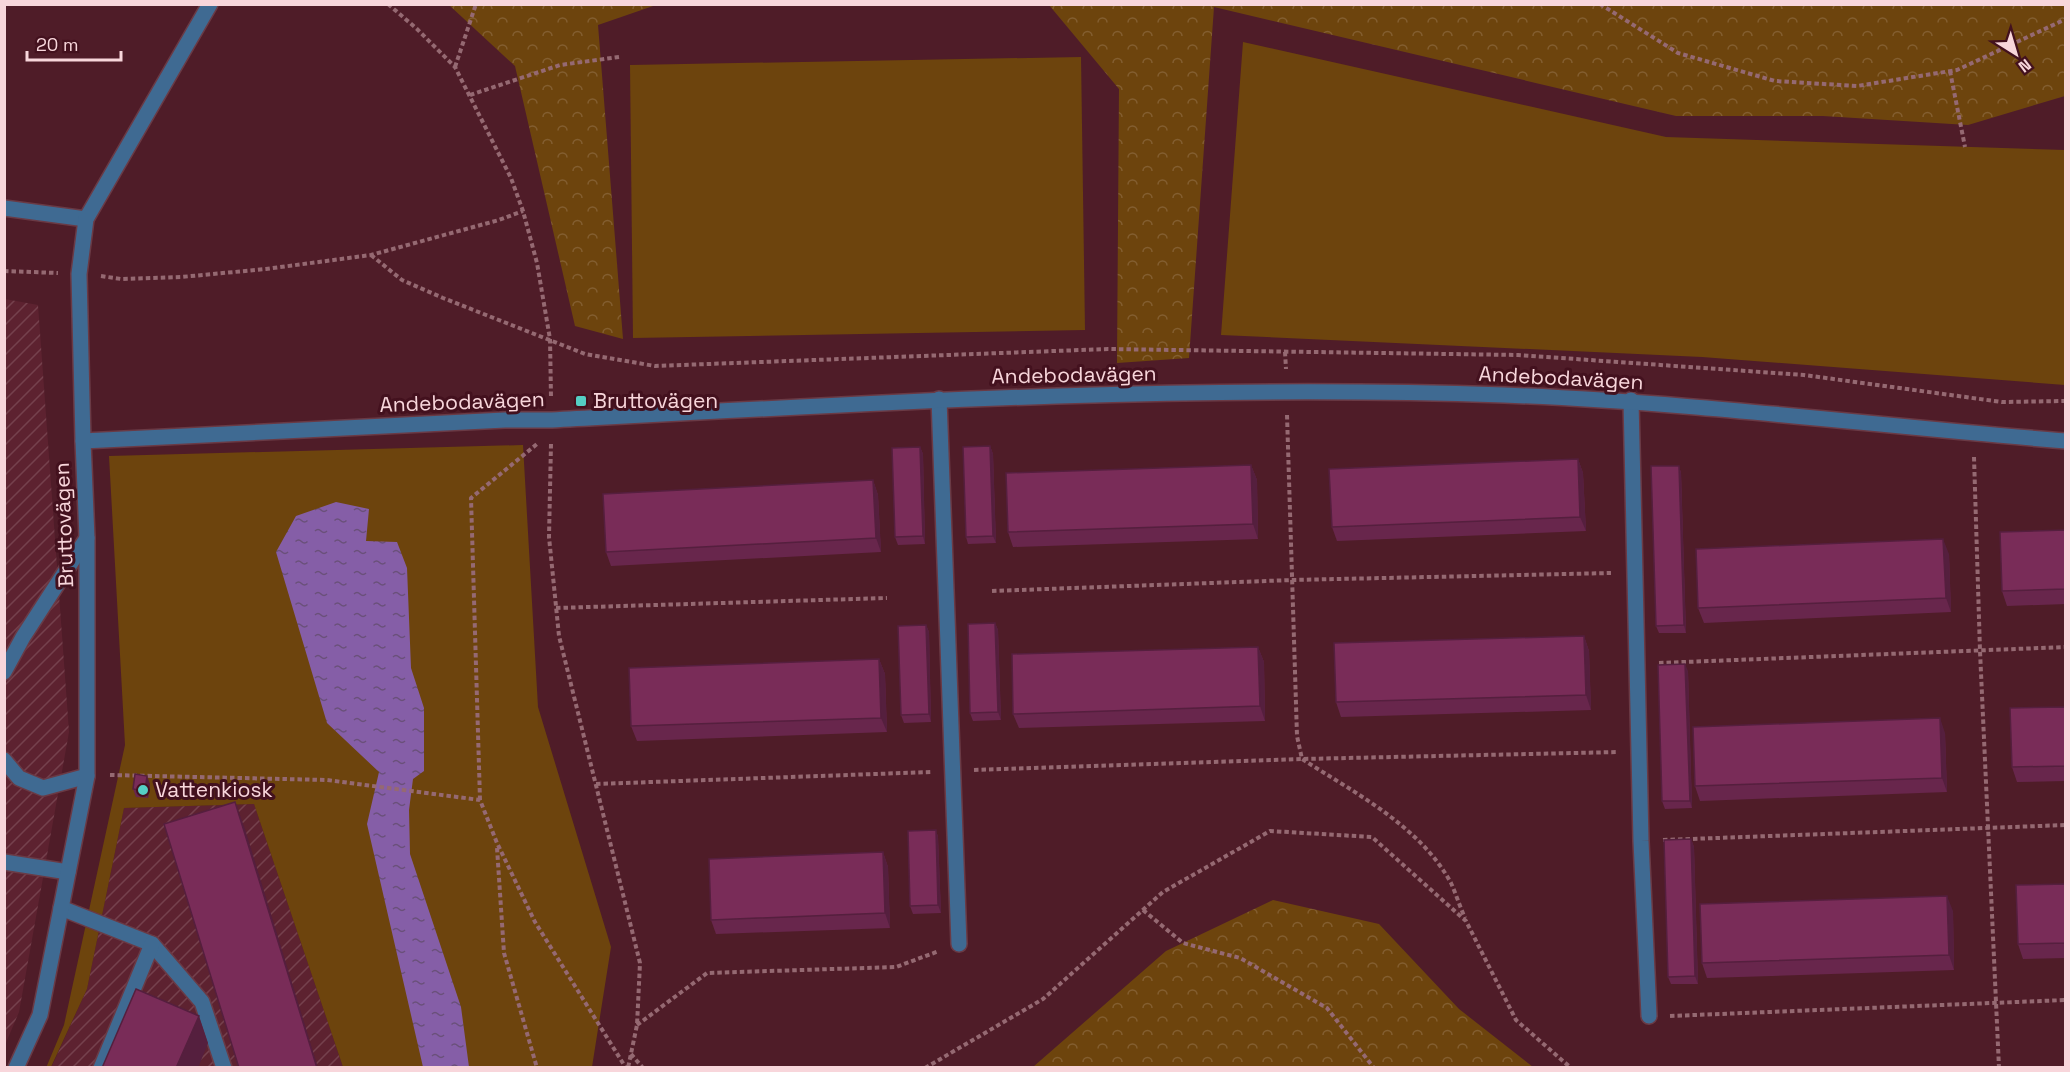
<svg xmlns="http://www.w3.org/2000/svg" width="2070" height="1072" viewBox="0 0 2070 1072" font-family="'Space Grotesk',sans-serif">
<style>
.industrial{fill:url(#industrial-furrows)}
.grass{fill:#6d440d}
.forest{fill:url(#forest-crowns)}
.water{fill:url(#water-ripples)}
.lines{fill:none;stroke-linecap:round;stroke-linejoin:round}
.service-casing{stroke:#6a3a45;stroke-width:18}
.minor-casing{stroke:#6a3a45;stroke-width:18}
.path{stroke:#956972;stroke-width:4;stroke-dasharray:4.5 3;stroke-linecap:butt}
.service{stroke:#3f6a92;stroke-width:15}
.minor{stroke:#3f6a92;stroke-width:15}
.wall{fill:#68264c}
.shaded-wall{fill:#551f3e}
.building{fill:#792c58;stroke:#551f3e;stroke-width:1.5}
.poi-dot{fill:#55cec4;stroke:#43111e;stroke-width:2}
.labels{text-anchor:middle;stroke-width:6;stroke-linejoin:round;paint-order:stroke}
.street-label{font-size:21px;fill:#f8d6db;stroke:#43111e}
.poi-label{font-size:21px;fill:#f8d6db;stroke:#43111e;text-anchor:start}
</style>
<defs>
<pattern id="industrial-furrows" width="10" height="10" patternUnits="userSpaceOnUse" patternTransform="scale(1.5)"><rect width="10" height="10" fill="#5d2230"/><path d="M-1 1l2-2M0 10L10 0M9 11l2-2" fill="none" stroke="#75414d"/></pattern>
<pattern id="forest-crowns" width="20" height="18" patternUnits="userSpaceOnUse" patternTransform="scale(1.5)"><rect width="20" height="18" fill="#6d440d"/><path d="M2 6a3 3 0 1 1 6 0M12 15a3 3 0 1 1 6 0" fill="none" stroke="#835e30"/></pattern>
<pattern id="water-ripples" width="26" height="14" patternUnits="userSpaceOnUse" patternTransform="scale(1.5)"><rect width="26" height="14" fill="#855ea7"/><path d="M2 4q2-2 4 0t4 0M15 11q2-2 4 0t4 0" fill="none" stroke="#6a507a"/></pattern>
</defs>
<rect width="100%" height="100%" fill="#4f1c28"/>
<g class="industrial">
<polygon points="5,299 38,305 69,732 19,1012 5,1045"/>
<polygon points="254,804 343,1067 51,1068 87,989 124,808"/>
</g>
<g class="grass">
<polygon points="1243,42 1666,137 2065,150 2065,385 1702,357 1221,335"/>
<polygon points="1081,57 1085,330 633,338 630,65"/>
<polygon points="523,445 538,707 611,947 592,1067 343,1067 254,804 124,808 87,989 51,1067 46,1068 64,1025 125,745 109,456"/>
</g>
<g class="forest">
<polygon points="449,5 656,5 598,25 623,339 575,326 515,66"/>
<polygon points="1049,5 2065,5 2065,96 1968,125 1823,116 1676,116 1214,7 1189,358 1117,363 1119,89"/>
<polygon points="1273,900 1379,924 1459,1009 1533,1067 1033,1067 1166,951"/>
</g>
<polygon class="water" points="336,502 369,509 366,541 397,542 407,568 411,668 424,708 424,771 413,779 409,810 410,854 461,1007 469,1067 423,1067 367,824 379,772 327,723 276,552 296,516"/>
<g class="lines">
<defs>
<g id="service">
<polyline points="939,399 959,944"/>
<polyline points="1631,400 1641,841 1649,1016"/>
<polyline points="4,672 23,637 87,538"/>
<polyline points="4,760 19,778 43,788 87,776"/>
<polyline points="4,862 68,872"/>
<polyline points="61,908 152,944 202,1002 224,1068"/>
<polyline points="101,1068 152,944"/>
</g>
<g id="minor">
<polyline points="4,208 86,219"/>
<path d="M83,441L505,420H552C869,403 1186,384 1504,395C1691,402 1878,426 2066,441"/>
<polyline points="16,1068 40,1015 87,776 87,538 83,441 79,274 86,219 210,4"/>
</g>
</defs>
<use href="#service" class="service-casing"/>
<use href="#minor" class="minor-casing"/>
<g class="path">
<polyline points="388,4 417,29 455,67 511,178 523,211 537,263 550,339 551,397"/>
<polyline points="1600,4 1678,53 1775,81 1857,86 1957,70 2066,19"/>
<polyline points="455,67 476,4"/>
<polyline points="1950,71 1965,147"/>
<polyline points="470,95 560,65 619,57"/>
<polyline points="371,255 402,280 443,298 585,354 655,366 1108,349 1518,355 1804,375 2002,402 2066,401"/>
<polyline points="4,271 58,273"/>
<polyline points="101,276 121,279 181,277 266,269 371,255 499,220 523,211"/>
<polyline points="1285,352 1286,369"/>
<path d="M1287,415L1297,736L1302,759C1355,793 1420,826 1451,883C1456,894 1460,907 1465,918"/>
<polyline points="551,444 549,537 559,636 640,963 637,1025 628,1068"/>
<polyline points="1974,457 1980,651 1999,1068"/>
<polyline points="992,591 1293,580 1611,573"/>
<polyline points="556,608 887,598"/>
<polyline points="1659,663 2066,647"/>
<polyline points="974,770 1302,759 1618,752"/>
<polyline points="110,775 327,780 480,800 497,843 535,922 626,1068"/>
<polyline points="596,784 931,772"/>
<polyline points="480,800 471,498 537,444"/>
<polyline points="1663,840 2066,825"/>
<polyline points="497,848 504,953 537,1068"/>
<polyline points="1143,910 1183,943 1240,958 1327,1008 1374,1068"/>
<polyline points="1670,1016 2066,1000"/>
<polyline points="637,1025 707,973 896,967 939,951"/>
<polyline points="631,1054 643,1068"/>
<polyline points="925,1068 1043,999 1163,892 1270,831 1372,837 1466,921 1516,1020 1571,1068"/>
</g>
<use href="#service" class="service"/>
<use href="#minor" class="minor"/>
</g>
<g class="wall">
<polygon points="990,446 993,454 996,543 968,544 966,537"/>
<polygon points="920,447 923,454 925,544 898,545 895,537"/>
<polygon points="1578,459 1583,473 1586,531 1337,541 1332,527"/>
<polygon points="1251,465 1257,480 1258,539 1013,547 1008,532"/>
<polygon points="1679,466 1681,473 1686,633 1659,633 1656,626"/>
<polygon points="873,480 878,495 881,552 611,566 606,552"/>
<polygon points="2066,530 2066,604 2007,606 2002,591"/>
<polygon points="1949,554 1951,612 1704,623 1698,608"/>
<polygon points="995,623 998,630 1001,720 973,721 970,713"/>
<polygon points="926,625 929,632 931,722 904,723 901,715"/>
<polygon points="1584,636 1589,651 1591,710 1341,717 1336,702"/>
<polygon points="1258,647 1264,662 1265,721 1019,728 1013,714"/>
<polygon points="879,659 885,674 887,732 637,741 631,726"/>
<polygon points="1688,671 1692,808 1665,809 1662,801"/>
<polygon points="2066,707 2066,781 2017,782 2012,767"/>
<polygon points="1945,733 1947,792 1700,801 1695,786"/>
<polygon points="150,784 148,798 136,797 133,789"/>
<polygon points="936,830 938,837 941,913 913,914 910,906"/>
<polygon points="1691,839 1694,847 1698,984 1671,984 1668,977"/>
<polygon points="883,852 888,867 890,928 716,934 711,920"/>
<polygon points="2066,884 2066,958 2023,959 2018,944"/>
<polygon points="1953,911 1954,970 1707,978 1702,963"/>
</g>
<g class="shaded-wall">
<polygon points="990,446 993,454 996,543 993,536"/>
<polygon points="920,447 923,454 925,544 923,536"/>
<polygon points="1578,459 1583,473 1586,531 1580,517"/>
<polygon points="1251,465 1257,480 1258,539 1253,524"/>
<polygon points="1679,466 1681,473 1686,633 1684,625"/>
<polygon points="873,480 878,495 881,552 876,538"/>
<polygon points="1943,539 1949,554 1951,612 1946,598"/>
<polygon points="995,623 998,630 1001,720 998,712"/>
<polygon points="926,625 929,632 931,722 929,714"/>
<polygon points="1584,636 1589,651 1591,710 1586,695"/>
<polygon points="1258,647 1264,662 1265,721 1260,706"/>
<polygon points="879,659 885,674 887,732 881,718"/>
<polygon points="1685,664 1688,671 1692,808 1690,801"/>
<polygon points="1940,718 1945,733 1947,792 1942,778"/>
<polygon points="147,776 150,784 148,798 145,791"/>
<polygon points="235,802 245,829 318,1068 317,1068"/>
<polygon points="936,830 938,837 941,913 938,905"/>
<polygon points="1691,839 1694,847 1698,984 1695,976"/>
<polygon points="883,852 888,867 890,928 885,913"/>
<polygon points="1947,896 1953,911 1954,970 1949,955"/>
<polygon points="199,1016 208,1043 198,1068 176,1068"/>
</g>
<g class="building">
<polygon points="990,446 993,536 966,537 963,447"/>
<polygon points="920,447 923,536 895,537 892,448"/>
<polygon points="1578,459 1580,517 1332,527 1329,469"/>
<polygon points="1251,465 1253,524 1008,532 1006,473"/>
<polygon points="1651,466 1679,466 1684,625 1656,626"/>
<polygon points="873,480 876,538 606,552 603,494"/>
<polygon points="2066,530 2066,589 2002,591 2000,532"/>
<polygon points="1943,539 1946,598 1698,608 1696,549"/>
<polygon points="995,623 998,712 970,713 968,624"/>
<polygon points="926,625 929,714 901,715 898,626"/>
<polygon points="1584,636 1586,695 1336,702 1334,643"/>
<polygon points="1258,647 1260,706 1013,714 1012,654"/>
<polygon points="879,659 881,718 631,726 629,668"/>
<polygon points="1685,664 1690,801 1662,801 1658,665"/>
<polygon points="2066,707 2066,766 2012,767 2010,708"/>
<polygon points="1940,718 1942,778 1695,786 1693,727"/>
<polygon points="135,774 147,776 145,791 133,789"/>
<polygon points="235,802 317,1068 239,1068 164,824"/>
<polygon points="936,830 938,905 910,906 908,831"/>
<polygon points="1691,839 1695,976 1668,977 1664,840"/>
<polygon points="883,852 885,913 711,920 709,859"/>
<polygon points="2066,884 2066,943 2018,944 2016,885"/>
<polygon points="1947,896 1949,955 1702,963 1700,904"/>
<polygon points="136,989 199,1016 176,1068 102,1068"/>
</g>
<g class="poi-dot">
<rect x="575" y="395" width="12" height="12" rx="3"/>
<circle cx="143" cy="790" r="6"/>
</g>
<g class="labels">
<g class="street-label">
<text transform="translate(1074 375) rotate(-1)" y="7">Andebodavägen</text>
<text transform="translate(1561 378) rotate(3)" y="7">Andebodavägen</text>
<text transform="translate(462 402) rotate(-2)" y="7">Andebodavägen</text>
<text transform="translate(64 525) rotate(-92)" y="7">Bruttovägen</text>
</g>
<g class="poi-label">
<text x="593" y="408">Bruttovägen</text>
<text x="155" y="797">Vattenkiosk</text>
</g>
</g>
<rect width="2070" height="1072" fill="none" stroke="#f8d6db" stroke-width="12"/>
<g transform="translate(2016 54) rotate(143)" stroke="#43111e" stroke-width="4.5" paint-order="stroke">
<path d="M0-4.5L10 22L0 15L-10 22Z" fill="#f8d6db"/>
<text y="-9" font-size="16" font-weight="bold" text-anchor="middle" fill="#f8d6db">N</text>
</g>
<path d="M27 51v9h94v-9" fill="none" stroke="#f8d6db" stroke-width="3"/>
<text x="36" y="51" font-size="18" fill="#f8d6db" stroke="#43111e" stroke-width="4.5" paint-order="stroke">20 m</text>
</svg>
